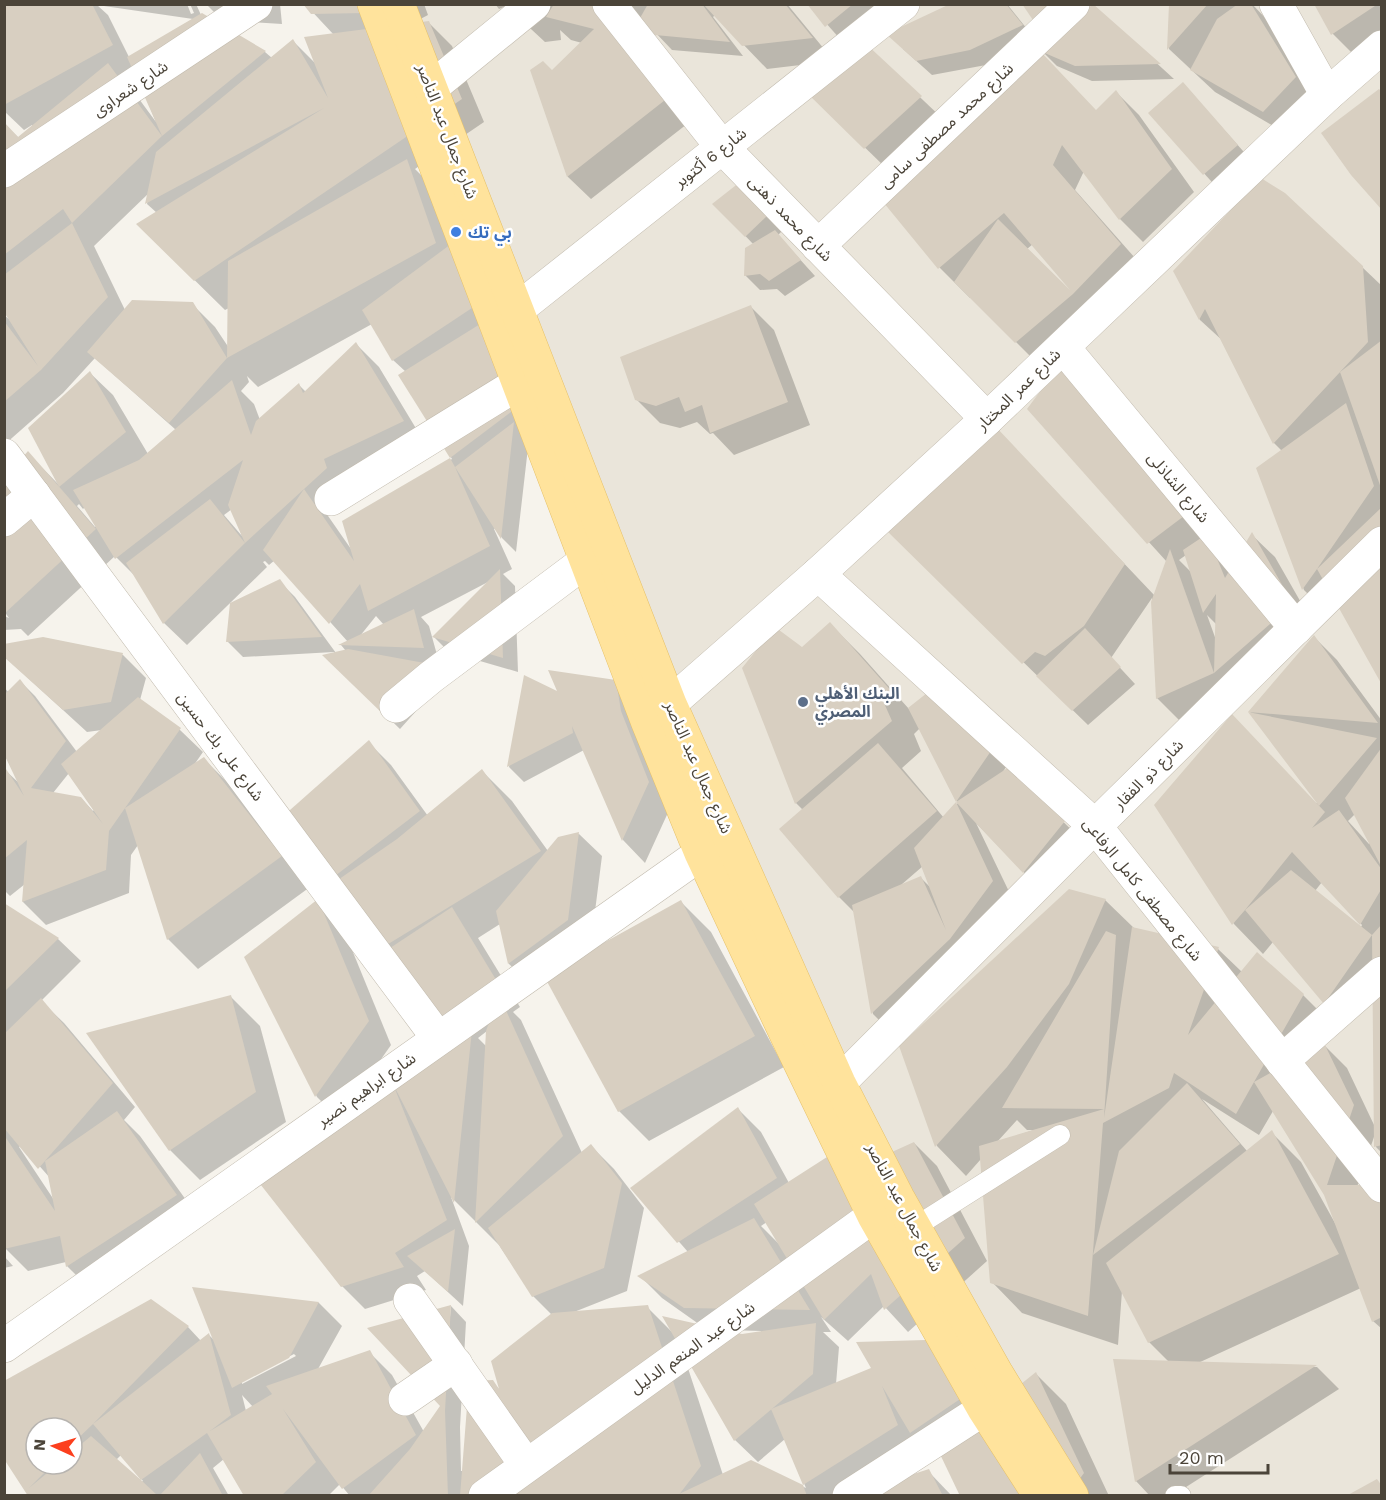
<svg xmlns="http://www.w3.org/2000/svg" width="1386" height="1500" viewBox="0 0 1386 1500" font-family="'Work Sans','Noto Sans Arabic',sans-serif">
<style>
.residential{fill:#eae5da}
.shadow{fill:#0003;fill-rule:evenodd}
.building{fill:#d8cfc1;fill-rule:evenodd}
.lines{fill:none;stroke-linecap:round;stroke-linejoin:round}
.service-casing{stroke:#c2bbae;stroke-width:21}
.minor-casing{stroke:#c2bbae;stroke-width:34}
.tertiary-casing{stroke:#c2bbae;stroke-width:34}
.primary-casing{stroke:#e6c16a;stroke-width:34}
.service{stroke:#fff;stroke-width:20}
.minor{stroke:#fff;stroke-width:33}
.tertiary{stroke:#fff;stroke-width:33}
.primary{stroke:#ffe39c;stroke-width:33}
.shop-dot{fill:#3f7fe0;stroke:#fff;stroke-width:2}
.service-dot{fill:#5c6f8a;stroke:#fff;stroke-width:2}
.labels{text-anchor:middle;stroke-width:5;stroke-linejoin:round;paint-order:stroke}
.street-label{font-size:16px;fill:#4b4439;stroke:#fff}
.shop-label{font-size:16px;font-weight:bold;fill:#366cbe;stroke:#fff;text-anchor:start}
.service-label{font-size:16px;font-weight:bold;fill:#4e5e75;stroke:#fff;text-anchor:start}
</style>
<rect width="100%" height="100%" fill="#f6f3ec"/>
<polygon class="residential" points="388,5 1381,5 1381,1495 1057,1495 863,1166"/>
<g class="shadow">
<path d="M4,4H187L191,14L194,13L190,4H196L201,15L265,52L272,58L293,41L316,64L334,35L305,4H424L428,15L409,25L429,23L452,46L484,122L415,169L437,191L529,439L516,552L502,538L496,528L494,529L512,569L503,574L515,586L518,672L449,652L434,637L488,582L421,617L429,626L444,680L400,729L339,670L334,652L243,657L227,641L279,581L295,597L336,653L346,651L341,645L348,642L275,560L269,565L265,561L263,562L267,567L187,645L164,623L139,580L115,556L28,636L21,629L4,630V616L9,618L4,611L28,453L58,484L90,373L113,395L148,454L176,430L95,358L63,393L4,445V315L10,320L4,309V124L19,138L33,127L32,125L24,130L4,111ZM97,5L193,19L129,57L108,15ZM134,69L156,122L131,88ZM149,193L147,204L157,213L168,254L225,310L229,308V348L215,327L192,304L125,310L94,246ZM372,324L393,360L406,372L400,375L452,459L344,521L351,549L326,513L426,445L379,367L356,344L306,392L299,385L260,420L254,404L241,391L249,382L247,376L258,387ZM79,504L83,509L85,507L97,526L95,527L77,506ZM232,509L242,536L224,515ZM376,616L384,625L360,636Z"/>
<polygon points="206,4 280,4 282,24 222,20"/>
<polygon points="495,4 787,4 834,61 767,69 715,15 713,17 743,56 672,50 652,29 634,47 696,117 591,199 568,177 532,71 552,72 582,43 571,40 560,30 561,40 545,42 506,6 499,9"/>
<polygon points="809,4 900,4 849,49"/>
<polygon points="952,4 1007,4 1036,40 986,65 932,75 903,49"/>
<polygon points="1024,4 1091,4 1088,9 1094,6 1174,79 1092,81 1057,66 1042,51 1054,41"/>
<polygon points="1171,4 1252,4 1270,23 1318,101 1287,134 1215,92 1169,49"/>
<polygon points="1316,4 1382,4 1382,40 1356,57 1333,34"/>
<polygon points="864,44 944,120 888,170 806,90"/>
<polygon points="1183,84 1252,161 1219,190 1150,113"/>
<path d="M1116,92L1139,115L1194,192L1143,242L1120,219L1084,171L1075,190L1143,267L1039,365L971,297L970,298L940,268L881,198L1097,112ZM1033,244L1071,289L1069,291L1027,249Z"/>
<polygon points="740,184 785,228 778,235 815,276 785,296 777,289 760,290 745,275 754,245 715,204"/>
<polygon points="1362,267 1382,286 1382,682 1335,599 1326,612 1304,590 1258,468 1282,451 1274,443 1223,341 1200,320 1175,271"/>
<polygon points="751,307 774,330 810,425 734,455 713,433 710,434 697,422 680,428 660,423 637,400"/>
<path d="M1062,364L1231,572L1252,535L1275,557L1315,627L1180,721L1157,698L1152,598L1111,658L1135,684L1088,725L918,560L1025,459L1155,596L1167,562L1028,409ZM1186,555L1192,573L1179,560ZM1207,615L1217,625L1216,640Z"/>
<path d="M830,624L860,654L909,709L990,752L1006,767L1001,775L1009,769L1087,845L1046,895L976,823L1015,904L895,1036L873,1014L855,913L839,897L803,810L796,803L802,649ZM920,728L958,803L944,818L902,768L921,751L914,734ZM923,866L932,889L921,878L901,885Z"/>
<path d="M1314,637L1337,660L1382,721V1153L1376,1147L1375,1134L1357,1187H1382V1329L1373,1321L1361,1288L1198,1363L1317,1367L1339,1389L1172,1496H1150L1136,1481L1169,1362L1149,1342L1122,1291L1118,1345L1022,1313L992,1282L981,1159L966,1176L937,1146L901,1046L1105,900L1135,929L1218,949L1242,972L1303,995L1326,1018L1324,1045L1347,1068L1375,1127L1374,988L1347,1026L1325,1003L1273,942L1263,954L1234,924L1156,805L1319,803L1250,712ZM1355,814L1370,843L1369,844L1348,821ZM1322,882L1362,925L1361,927L1315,891ZM1202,1099L1259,1135L1273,1111L1326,1194L1336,1222L1335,1223L1301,1162L1271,1132L1247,1151ZM1017,1120L1027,1130H1034L997,1142Z"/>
<path d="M43,639L123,655L146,678L140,700L180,730L203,752L194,765L204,759L234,789L310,887L198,969L168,939L138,845L131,855L129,893L46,925L23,902L25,884L10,896L4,890V769L20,784L4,753V687L9,693L20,681L35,696L77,752L102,730L87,732L4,656ZM69,773L94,810L93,811L81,798L53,793Z"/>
<polygon points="525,677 560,694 615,682 671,806 645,863 623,840 584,750 524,782 509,767"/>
<path d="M368,742L391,765L428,816L482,771L512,801L548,851L559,838L579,834L602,856L591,943L555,969L681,902L711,932L784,1067L649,1141L619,1111L546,976L532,986L509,964L500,924L478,938L520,1007L513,1012L521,1020L582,1153L591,1146L614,1169L644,1208L627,1291L574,1312L647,1307L671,1331L703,1327L662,1298L640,1276L688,1252L632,1188L738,1109L761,1132L789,1183L826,1159L844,1176L914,1143L937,1166L987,1261L908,1332L884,1306L848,1341L821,1317L831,1332H823L839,1347L836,1384L874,1369L1013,1392L1036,1374L1066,1404L1109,1496H961L940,1451L845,1496H350L340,1484L328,1496H246L224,1459L213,1468L229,1496H30L4,1457L151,1300L188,1327L201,1341L209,1335L215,1341L194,1288L319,1303L342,1326L318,1369L369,1352L392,1375L424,1432L442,1406L451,1306L466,1322L460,1427L461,1471H463L492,1382L500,1390L552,1315L533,1296L499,1245L451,1197L469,1246L463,1306L425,1271L417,1276L426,1290L365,1309L342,1286L259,1180L457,1042L332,878ZM487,1031V1047L478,1038ZM767,1222L779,1244L761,1226ZM726,1330L761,1331V1333L742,1335ZM682,1350L735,1440L758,1462L785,1439L806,1488L751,1462L723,1475ZM294,1354L296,1356L242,1384V1381ZM242,1395L253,1407L246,1411ZM36,1428H72V1464H36ZM121,1455L143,1481L141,1482L116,1460Z"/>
<polygon points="318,901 341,923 391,1045 339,1119 317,1097 246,957"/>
<path d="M4,905L58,939L81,961L41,1001L64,1023L135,1107L124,1120L140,1136L199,1218L90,1289L67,1266L66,1262L28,1271L4,1247ZM21,1145L50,1178L54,1200L19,1147Z"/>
<polygon points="230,996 260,1026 286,1122 200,1180 170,1150"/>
<polygon points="4,1256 13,1266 4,1268"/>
<polygon points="928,1471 952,1496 854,1496"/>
</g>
<g class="building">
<polygon points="4,4 92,4 113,45 4,105"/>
<polygon points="303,4 381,4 365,13 311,14"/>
<polygon points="554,4 632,4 612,23 674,93 567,177 530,70 543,61 552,70 594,29 546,17"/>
<polygon points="648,4 702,4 730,42 655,35 640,18"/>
<polygon points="703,4 785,4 813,38 742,46"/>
<polygon points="807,4 853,4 825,27"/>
<polygon points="950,4 1006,4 1023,25 970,50 916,61 886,34"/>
<polygon points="1022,4 1050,4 1035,23"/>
<polygon points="1093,4 1161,64 1075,66 1040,51 1096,110 1116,90 1172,169 1119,220 1062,145 1053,165 1121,244 1073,294 1015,343 954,282 998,219 1070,290 1004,213 938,269 879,197 1040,51"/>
<polygon points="1169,4 1208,4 1167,50"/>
<polygon points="1238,4 1251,4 1296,77 1263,112 1190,70 1217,19"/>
<polygon points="1314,4 1378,4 1331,35"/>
<polygon points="202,13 266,51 162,136 127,57"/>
<polygon points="429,21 462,99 194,281 136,224 324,108 145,204 156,152 293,39 328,98 304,37"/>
<polygon points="864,42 922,96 864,149 804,90"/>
<polygon points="108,63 162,136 72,223 63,209 4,255 4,122 18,137"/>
<polygon points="1183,82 1238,145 1203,175 1148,113"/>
<polygon points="1379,89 1382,92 1382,210 1351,175 1321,133"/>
<polygon points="407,159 436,243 227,358 169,423 87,352 132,300 193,302 227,358 228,261"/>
<polygon points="1261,178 1285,193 1363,266 1368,342 1273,444 1205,309 1199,320 1173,271"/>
<polygon points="740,182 771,212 745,237 712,204"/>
<polygon points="72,223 108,297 41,370 4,402 4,321 38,366 4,312 4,275"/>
<polygon points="775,230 801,260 769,281 760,274 744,276 745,248"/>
<polygon points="451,244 472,308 392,361 362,310"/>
<polygon points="751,305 788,402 710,433 702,405 685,412 679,397 656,406 635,400 620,357"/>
<polygon points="485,321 515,409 450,458 398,375"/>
<polygon points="1382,340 1382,488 1381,488 1340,372"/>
<polygon points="356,342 404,421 324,459 327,468 245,543 163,624 126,563 210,499 245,543 228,505 243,460 115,559 73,490 139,460 232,380 251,435 256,421 299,383 303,393"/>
<polygon points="1062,362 1188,513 1147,544 1027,409"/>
<polygon points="90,371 126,432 59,487 28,428"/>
<polygon points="1346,403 1374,486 1317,569 1382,507 1382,685 1317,569 1302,590 1256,468"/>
<polygon points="514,422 501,539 455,467 490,546 368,611 360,584 329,624 263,550 304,489 354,561 342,521 450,458 455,467"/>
<polygon points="996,427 1125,564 1084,626 1045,656 1035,652 1022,664 886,530"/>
<polygon points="28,451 96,529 4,614 4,479"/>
<polygon points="1252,532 1293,604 1214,673 1216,594 1203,613 1183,550 1207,534 1225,578"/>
<polygon points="1170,549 1214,673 1156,699 1151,602"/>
<polygon points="500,569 503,658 432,637"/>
<polygon points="280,579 322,637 226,642 230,603"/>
<polygon points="414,609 424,648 338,645"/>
<polygon points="830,622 894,694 884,703 892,721 795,804 742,668 775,627 802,647"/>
<polygon points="1085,628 1121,667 1072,711 1036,676"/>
<polygon points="1314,635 1378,723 1248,712 1377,738 1319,806 1248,712"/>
<polygon points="43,637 123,653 111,702 63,710 4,657 4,644"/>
<polygon points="348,649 430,664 384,715 322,655"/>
<polygon points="548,670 616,680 621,711 649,782 622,841 572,726 573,733 507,767 524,675 557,691"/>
<polygon points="20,679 66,741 31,788 81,797 103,824 61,764 138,697 181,728 109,831 106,870 22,902 27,840 4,859 4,766 24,796 4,754 4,695"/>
<polygon points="927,693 991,751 956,802 1009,767 1065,821 1023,873 956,802 908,708"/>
<polygon points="1232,714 1325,812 1312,828 1339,810 1382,870 1382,888 1360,925 1292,852 1245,910 1291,870 1372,935 1382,924 1382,1145 1374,1147 1372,935 1324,1004 1245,910 1232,925 1154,805"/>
<polygon points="369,740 420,811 331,879 281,818"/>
<polygon points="878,743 937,811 838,898 779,829"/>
<polygon points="1382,747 1382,868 1345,798"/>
<polygon points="204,757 282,856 167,940 125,808"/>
<polygon points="482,769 541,851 380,949 332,884 397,839"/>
<polygon points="956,802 993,881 950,939 871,1014 852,905 921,876 946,930 914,848"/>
<polygon points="579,832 568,920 508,964 496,911 558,837"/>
<polygon points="1069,889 1106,899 1069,984 1007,1067 935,1147 899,1046"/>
<polygon points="318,899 369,1021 315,1097 244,957"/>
<polygon points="681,900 755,1036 618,1112 544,976"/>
<polygon points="4,903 59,938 4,992"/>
<polygon points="452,907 498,983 439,1027 381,954"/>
<polygon points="1132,927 1219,947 1188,1035 1257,952 1304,994 1254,1082 1324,1043 1354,1105 1327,1185 1382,1185 1382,1317 1372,1322 1324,1195 1254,1082 1236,1114 1174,1073 1169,1088 1103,1123 1088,1316 990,1283 979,1146 1104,1109 1002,1108 1106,931 1116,935 1104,1118"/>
<polygon points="231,995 256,1092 169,1151 86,1033"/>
<polygon points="499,995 563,1136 475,1223 486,1031"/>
<polygon points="41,998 113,1083 38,1169 4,1128 4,1034"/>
<polygon points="472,1030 454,1203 393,1084 447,1220 395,1253 404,1267 341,1287 257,1180 392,1081"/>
<polygon points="1187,1083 1240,1144 1093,1255 1119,1151"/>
<polygon points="738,1107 777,1178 677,1243 630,1188"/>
<polygon points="117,1111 177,1195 66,1267 60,1236 4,1249 4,1135 55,1211 45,1161"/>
<polygon points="1272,1130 1339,1254 1148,1343 1106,1263"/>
<polygon points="914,1142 965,1238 884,1310 871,1274 824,1320 754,1204 827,1157 837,1177"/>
<polygon points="591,1144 622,1183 604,1268 532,1297 488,1228"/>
<polygon points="754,1218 810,1310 684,1308 637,1276"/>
<polygon points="455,1229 448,1292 407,1256"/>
<polygon points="192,1287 319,1302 289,1358 232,1388"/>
<path d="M151,1299L189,1326L93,1424L209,1333L231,1415L210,1431L272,1394L266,1386L370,1350L416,1435L342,1489L283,1409L316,1462L281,1496H244L207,1433L141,1480L158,1496H28L4,1459V1381ZM93,1424L141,1480L91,1436L72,1452V1464H58L29,1488L53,1464H36V1428H72V1444Z"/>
<polygon points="451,1305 445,1411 448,1496 368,1496 410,1449 440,1406 367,1328"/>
<polygon points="648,1305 701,1466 678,1496 460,1496 469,1381 493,1380 499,1389 491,1361 552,1313"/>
<polygon points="662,1316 742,1334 816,1323 813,1374 734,1441"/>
<polygon points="961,1339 997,1374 910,1433 882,1386 898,1425 803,1485 771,1409 871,1368 856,1342"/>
<polygon points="1113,1359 1317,1365 1135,1482"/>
<polygon points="1036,1372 1084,1473 1067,1496 960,1496 938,1450"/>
<polygon points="200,1453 223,1496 159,1496"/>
<polygon points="751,1460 803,1485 807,1496 679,1496 679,1494"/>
<polygon points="929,1469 943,1496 853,1496 852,1494"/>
<polygon points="1377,1479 1382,1486 1382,1496 1346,1496"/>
</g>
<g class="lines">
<defs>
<g id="service">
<polyline points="915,1227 1060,1135"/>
<polyline points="1175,1496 1181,1496"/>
</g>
<g id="minor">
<polyline points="609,4 722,147 987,419"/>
<polyline points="1276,4 1327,95"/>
<polyline points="431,88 534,4"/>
<polyline points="818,246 1073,4"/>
<polyline points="518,309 903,4"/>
<polyline points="1063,347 1296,628"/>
<polyline points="4,455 438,1038"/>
<polyline points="331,499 519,383"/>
<polyline points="4,520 34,495"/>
<polyline points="818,574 1095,826 1382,1186"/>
<polyline points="396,706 431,677 587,560"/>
<polyline points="649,722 818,574 987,419 1327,95 1382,47"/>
<polyline points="1282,1061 1382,973"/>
<polyline points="839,1083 1095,826 1382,543"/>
<polyline points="410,1300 526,1465"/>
<polyline points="4,1346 723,838"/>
<polyline points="405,1399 456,1364"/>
<polyline points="485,1496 897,1199"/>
<polyline points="849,1496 984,1409"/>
</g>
<polyline id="tertiary" points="4,171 256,4"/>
<g id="primary">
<polyline points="374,4 648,723 701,853 786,1034 874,1216 984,1409 1040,1496"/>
<polyline points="398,4 670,704 839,1083 898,1198 997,1374 1072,1496"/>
</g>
</defs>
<use href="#service" class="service-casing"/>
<use href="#minor" class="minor-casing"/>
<use href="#tertiary" class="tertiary-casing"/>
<use href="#primary" class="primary-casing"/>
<use href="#service" class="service"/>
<use href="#minor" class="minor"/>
<use href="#tertiary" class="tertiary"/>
<use href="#primary" class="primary"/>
</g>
<circle class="shop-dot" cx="456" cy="232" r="6"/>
<circle class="service-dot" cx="803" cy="702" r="6"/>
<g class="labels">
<g class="street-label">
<text transform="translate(130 88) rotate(-34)" y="6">شارع شعراوى</text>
<text transform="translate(946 125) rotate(-43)" y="6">شارع محمد مصطفى سامى</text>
<text transform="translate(448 131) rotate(69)" y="6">شارع جمال عبد الناصر</text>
<text transform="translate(710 157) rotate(-38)" y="6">شارع 6 أكتوبر</text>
<text transform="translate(791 218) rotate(46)" y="6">شارع محمد ذهنى</text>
<text transform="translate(1018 389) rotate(-44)" y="6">شارع عمر المختار</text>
<text transform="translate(1179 487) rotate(50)" y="6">شارع الشاذلى</text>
<text transform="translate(221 746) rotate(53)" y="6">شارع على بك حسين</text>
<text transform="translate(699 767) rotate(66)" y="6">شارع جمال عبد الناصر</text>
<text transform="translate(1148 774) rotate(-45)" y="6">شارع ذو الفقار</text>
<text transform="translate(1143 889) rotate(51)" y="6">شارع مصطفى كامل الرفاعى</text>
<text transform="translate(366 1089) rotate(-35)" y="6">شارع ابراهيم نصير</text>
<text transform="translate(905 1207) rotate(62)" y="6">شارع جمال عبد الناصر</text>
<text transform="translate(692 1347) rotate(-35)" y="6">شارع عبد المنعم الدليل</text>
</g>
<g class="shop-label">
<text x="468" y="238">بي تك</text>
</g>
<g class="service-label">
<text x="815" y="699">البنك الأهلي<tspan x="815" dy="18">المصري</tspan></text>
</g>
</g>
<rect width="1386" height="1500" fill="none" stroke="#4b4439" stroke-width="12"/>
<g transform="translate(54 1446) rotate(274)"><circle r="28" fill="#ffffff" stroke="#b7b4b0" stroke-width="1.5"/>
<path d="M0-4.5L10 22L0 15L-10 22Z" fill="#fc3f1d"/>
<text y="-9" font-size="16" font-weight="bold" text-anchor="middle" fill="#4b4439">N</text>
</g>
<path d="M1170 1464v9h98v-9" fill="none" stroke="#4b4439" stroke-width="3"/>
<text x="1179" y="1464" font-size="18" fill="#4b4439" stroke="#ffffff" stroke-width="4.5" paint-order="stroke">20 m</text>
</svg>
